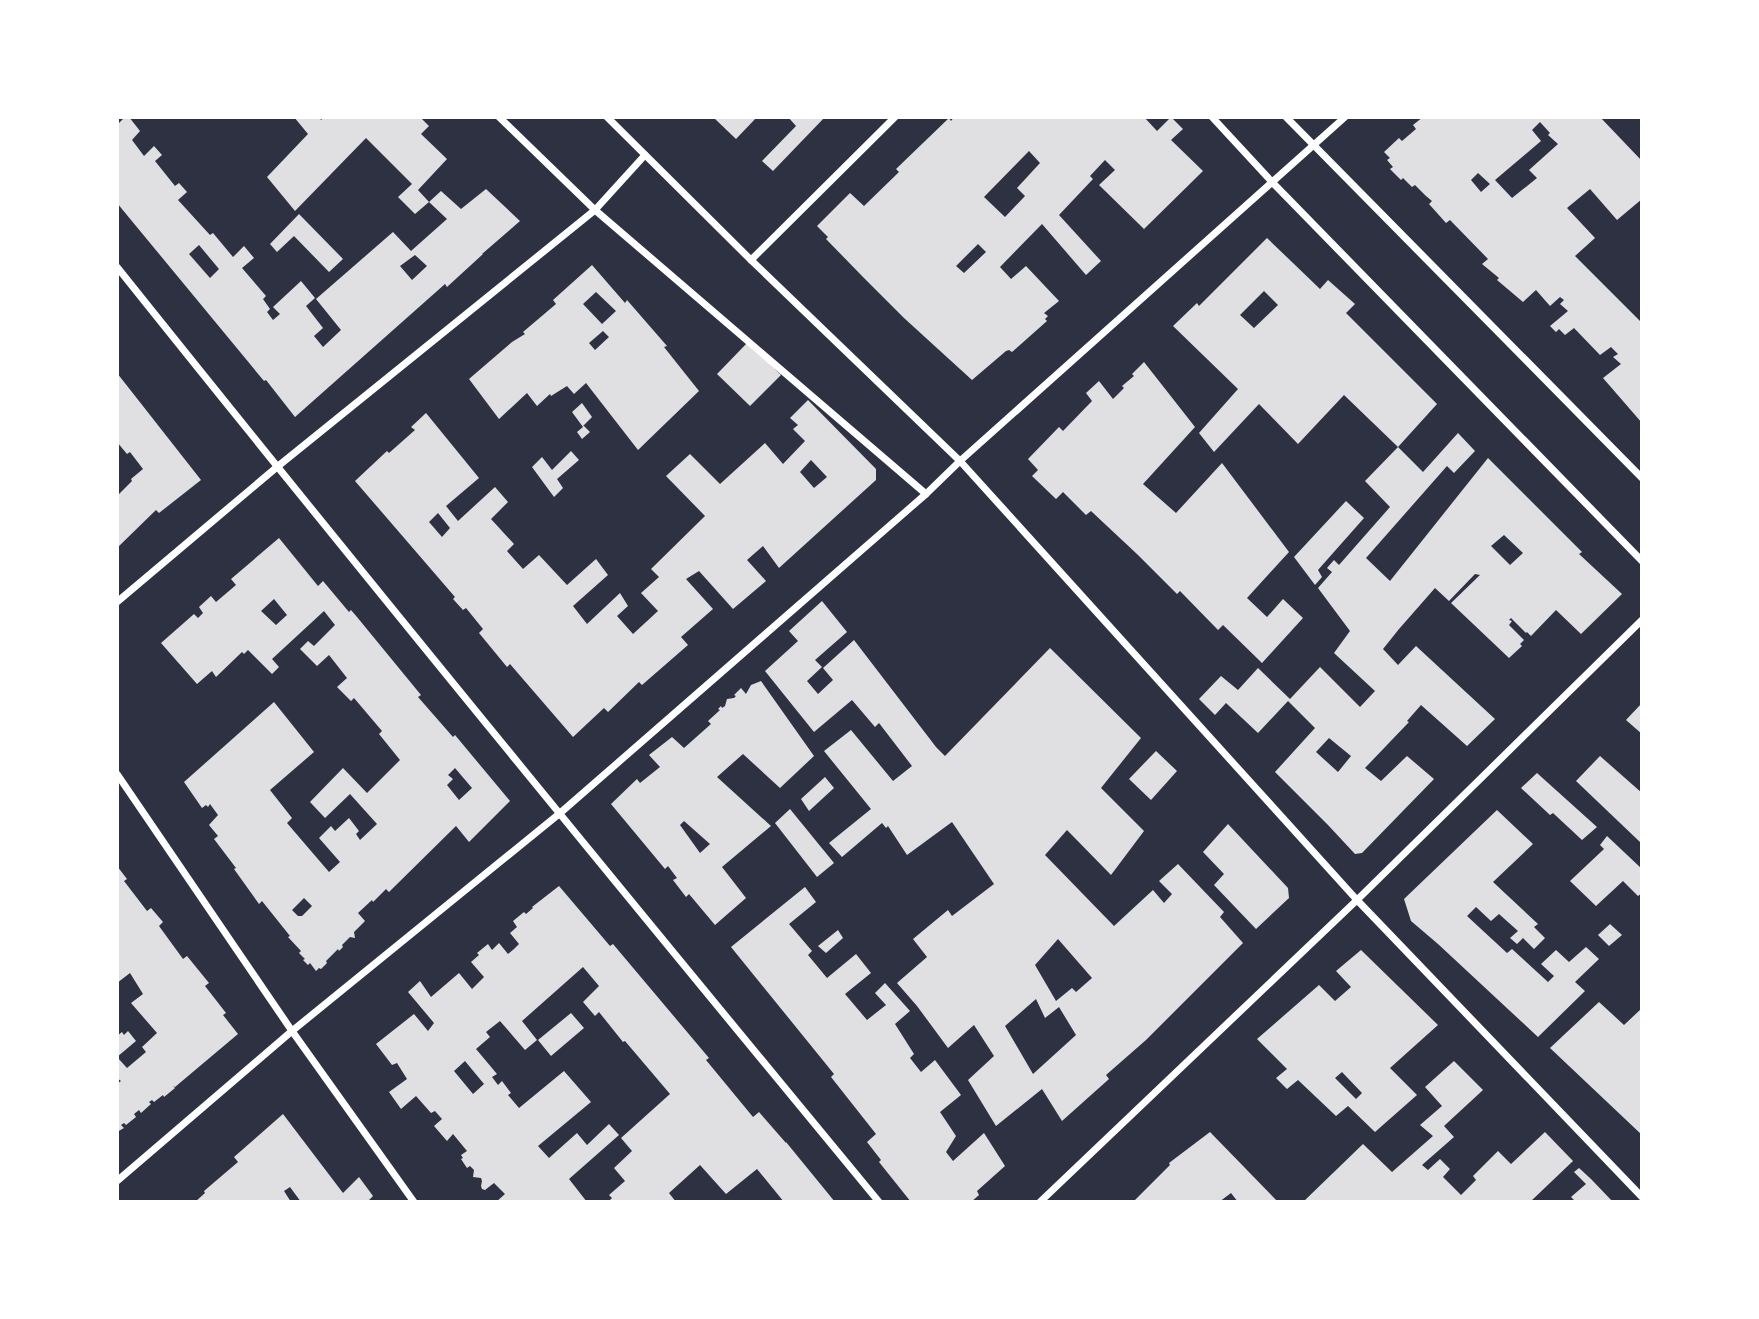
<svg xmlns="http://www.w3.org/2000/svg" width="1759" height="1319" viewBox="0 0 1759 1319" font-family="Bitter,serif">
<style>
.building{fill:#e0e0e3;fill-rule:evenodd}
.lines{fill:none;stroke-linecap:round;stroke-linejoin:round}
.minor{stroke:#fff;stroke-width:7}
</style>
<rect width="100%" height="100%" fill="#2d3142"/>
<g class="building">
<path d="M125,117H129L140,131L132,140L144,156L154,146L162,155L155,161L175,186L179,183L187,192L178,200L210,235L213,233L233,257L244,246L254,258L242,268L266,296L263,299L270,309L267,312L273,320L280,314L273,307L301,281L315,298L306,306L323,328L314,336L323,347L341,330L316,299L393,232L411,251L447,219L429,202L415,214L398,197L412,184L366,138L295,211L267,177L308,134L294,117H319L321,120L324,117H420L429,126L421,134L447,159L418,190L429,202L441,191L461,209L486,189L520,221L482,254H483L447,287L445,284L295,417L266,380L264,381L117,203V125ZM199,245L219,269L210,278L189,254ZM415,255L427,266L412,280L400,266Z"/>
<polygon points="713,117 757,117 736,139"/>
<polygon points="788,117 825,117 773,171 762,161 796,126"/>
<path d="M954,117H1144L1157,131L1171,117L1183,129L1171,140L1203,171L1144,229L1099,185L1115,170L1105,160L1090,176L1093,179L1059,215L1101,261L1086,275L1042,224L1000,267L1011,279L1026,266L1059,301L1044,313L1048,316L1045,319L1047,321L1012,352L1009,350L1006,351L972,380L904,318L863,277L826,239L828,237L817,226L850,193L864,206L899,172L896,169L949,118L951,121ZM1029,151L1040,163L1017,188L1025,196L1005,217L984,197ZM978,244L986,252L964,273L956,266Z"/>
<path d="M1423,117H1600L1642,161V199L1617,220L1590,189L1567,208L1595,238L1575,256L1642,323V423L1603,378L1621,364L1613,357L1618,354L1611,347L1600,355L1574,328L1565,335L1559,329L1556,332L1550,326L1568,311L1560,304L1564,300L1560,297L1550,306L1536,290L1523,302L1497,280L1499,278L1482,264L1488,259L1450,220L1446,223L1429,204L1432,201L1426,196L1415,185L1412,187L1403,178L1401,180L1390,169L1393,167L1387,160L1390,158L1384,152L1399,138L1402,141L1416,129L1413,125ZM1540,122L1550,133L1548,135L1558,144L1529,170L1537,178L1512,198L1495,180L1541,141L1532,130ZM1478,173L1490,184L1481,192L1471,180Z"/>
<polygon points="299,214 343,259 329,272 294,236 277,252 270,244"/>
<path d="M1267,238L1320,289L1328,280L1355,304L1346,313L1437,404L1398,447L1423,472L1458,433L1475,451L1454,473L1447,466L1366,558L1390,581L1488,458L1582,552L1579,554L1622,594L1581,634L1556,610L1531,636L1527,632L1526,633L1511,618L1509,620L1512,621L1509,625L1524,640L1520,644L1522,646L1509,658L1451,603L1480,575L1475,574L1449,601L1435,588L1399,629L1383,649L1398,665L1416,646L1495,719L1467,746L1421,705L1407,721L1409,722L1365,768L1381,781L1407,756L1434,779L1362,853L1355,854L1328,825L1275,772L1315,728L1288,701L1258,733L1226,703L1215,715L1199,699L1221,676L1238,690L1258,668L1290,699L1320,667L1360,707L1375,691L1334,653L1350,631L1318,588L1332,572L1327,568L1334,560L1339,565L1390,507L1365,481L1398,447L1344,395L1298,444L1259,404L1214,452L1199,433L1238,389L1173,326L1197,303L1199,306ZM1264,291L1278,305L1254,328L1240,315ZM1504,535L1523,553L1510,565L1491,546ZM1329,738L1351,756L1338,772L1316,752Z"/>
<path d="M592,265L625,303L627,300L667,346L664,347L699,391L638,450L586,383L574,394L567,386L551,396L550,394L537,406L527,393L499,419L469,379L512,342L525,334L523,332L556,304L553,300ZM596,292L616,311L602,324L583,304ZM603,331L609,337L595,350L589,343Z"/>
<polygon points="748,342 781,375 750,406 717,374"/>
<polygon points="1144,362 1195,427 1143,484 1176,513 1222,463 1289,552 1247,598 1267,617 1283,599 1303,618 1262,663 1223,625 1218,630 1180,591 1177,594 1138,555 1091,511 1086,515 1063,492 1056,499 1032,476 1038,470 1028,459 1059,427 1063,431 1092,401 1086,393 1099,381 1113,399 1124,388 1122,386 1134,376 1132,374"/>
<polygon points="117,373 201,480 159,513 156,510 117,548 117,496 132,481 131,479 143,469 130,452 127,454 117,442"/>
<path d="M808,400L876,469V480L779,568L763,546L747,560L766,581L733,609L699,571L686,579L713,609L681,637L688,645L642,685L639,682L608,712L604,708L573,737L510,664L507,667L479,633L483,629L466,608L463,610L453,599L455,597L355,481L387,451L389,453L415,430L411,427L426,413L479,478L446,506L458,521L495,487L508,502L491,519L514,544L507,551L523,569L539,555L567,585L596,559L608,575L573,606L587,624L620,593L628,606L617,616L633,634L658,611L641,593L659,577L651,569L705,516L666,476L690,454L720,484L765,443L783,464L805,441L793,429L798,425L790,418ZM811,460L827,477L814,488L800,472ZM438,513L450,528L442,537L429,522Z"/>
<polygon points="582,403 592,417 583,426 584,426 590,432 582,439 577,432 583,427 572,412"/>
<polygon points="571,451 579,460 557,479 563,488 554,497 532,467 542,457 552,470"/>
<polygon points="1346,501 1364,518 1318,570 1322,577 1315,585 1294,557"/>
<path d="M279,538L318,586L323,581L349,612L351,610L357,617L421,695L418,697L453,737L455,735L510,801L469,842L456,826L389,892L386,889L373,902L372,900L358,913L365,921L354,932L355,938L350,937L342,945L343,947L339,951L338,949L326,961L327,963L321,969L319,968L316,971L310,963L308,965L303,960L305,959L299,953L301,951L288,937L290,936L262,901L259,904L234,869L236,868L214,839L218,836L209,825L218,815L210,804L208,807L206,805L202,808L184,782L274,702L314,752L270,790L292,818L287,823L329,872L340,862L319,838L331,826L335,831L349,818L359,831L356,834L360,840L377,824L350,794L325,818L310,802L343,768L367,793L400,760L379,734L382,731L354,698L351,701L337,687L347,678L329,655L317,666L300,649L308,641L314,646L335,625L324,611L272,659L279,667L272,674L248,650L244,654L242,652L216,677L212,671L197,684L161,643L194,614L198,618L203,613L199,607L211,596L216,602L236,585L231,579ZM274,599L287,615L276,625L261,611ZM455,768L472,788L459,800L447,785L453,779L448,775ZM304,898L312,906L302,916H298L292,910Z"/>
<path d="M822,601L847,632L815,660L822,667L807,681L818,694L833,680L823,668L854,640L936,747L945,756L1050,648L1141,738L1101,788L1144,831L1111,875L1067,830L1045,855L1114,926L1153,890L1164,903L1172,894L1159,881L1178,864L1224,912L1220,917L1243,943L1146,1040L1106,1075L1109,1079L1062,1121L1042,1089L996,1126L968,1080L994,1056L974,1025L948,1048L917,1006L897,983L927,957L913,939L948,910L952,916L994,884L952,822L907,855L888,826L886,828L882,823L842,857L829,843L871,809L824,751L851,730L893,781L912,766L879,723L875,727L852,700L814,732L765,671L798,641L789,631ZM1058,939L1092,978L1076,992L1072,988L1056,1001L1035,965ZM1036,999L1045,1018L1059,1007L1076,1035L1033,1074L1005,1026Z"/>
<path d="M761,681L814,756L780,788L743,754L717,777L771,826L722,867L746,898L715,925L689,894L686,897L673,880L677,878L668,866L665,869L611,804L637,779L640,783L660,767L649,755L672,737L684,748L711,724L708,721L720,710L718,709L721,706L722,708L725,706L727,699L734,698L736,696L734,695L741,688L746,694L751,685ZM684,821L710,844L700,853L680,825Z"/>
<polygon points="1642,703 1642,734 1626,720"/>
<polygon points="1156,751 1177,771 1151,800 1129,779"/>
<polygon points="1600,756 1642,793 1642,840 1640,842 1576,781"/>
<polygon points="1537,773 1597,827 1582,840 1553,813 1550,815 1521,788"/>
<polygon points="825,777 834,788 809,811 801,799"/>
<polygon points="790,809 834,863 817,877 775,823"/>
<polygon points="1497,810 1533,844 1493,882 1538,924 1534,927 1545,938 1534,949 1523,938 1517,944 1510,938 1518,931 1499,914 1491,921 1476,907 1467,916 1507,953 1512,949 1548,982 1554,976 1541,964 1556,950 1569,962 1586,947 1599,959 1575,982 1585,991 1538,1037 1438,944 1411,921 1404,899"/>
<polygon points="1228,824 1288,888 1289,898 1256,929 1214,885 1224,874 1203,852"/>
<polygon points="1607,836 1642,869 1642,893 1638,896 1623,881 1596,906 1570,881 1604,849 1600,845"/>
<polygon points="117,866 127,879 124,881 147,911 151,908 163,922 159,926 183,959 187,956 209,983 205,986 226,1013 223,1015 238,1034 175,1087 173,1086 175,1088 164,1097 163,1095 154,1102 152,1100 149,1102 151,1104 141,1113 139,1110 134,1114 136,1117 126,1125 124,1123 121,1125 124,1128 117,1132 117,1084 121,1081 117,1078 117,1057 127,1068 146,1052 142,1047 157,1033 131,1003 143,994 130,973 117,983"/>
<path d="M559,886L610,946L613,944L709,1058L706,1060L753,1117L759,1112L786,1143V1142L835,1202H784L757,1169L726,1194L700,1165L669,1193L676,1202H651L650,1200L648,1202H608L612,1198L609,1195L625,1181L614,1168L632,1151L621,1138L670,1094L625,1041L623,1042L599,1012L595,1016L583,1002L599,986L583,967L522,1021L537,1040L525,1050L500,1021L486,1032L490,1037L476,1049L497,1074L492,1077L498,1085L502,1081L511,1093L508,1095L519,1108L564,1071L591,1102L538,1146L549,1158L577,1133L587,1145L609,1124L619,1135L569,1179L587,1202H496L505,1194L494,1183L485,1190L482,1189L481,1186L482,1181L481,1178L473,1177L474,1170L470,1166L467,1168L461,1159L463,1158L461,1155L467,1151L453,1134L447,1141L434,1126L442,1119L435,1111L431,1113L416,1096L401,1109L389,1092L407,1079L397,1063L392,1065L376,1044L414,1014L428,1031L434,1023L408,992L420,981L431,997L459,973L472,989L484,977L471,962L479,955L477,953L488,944L492,950L499,943L508,954L514,949L519,944L510,933L517,927L513,921L524,912L526,914L533,908L532,907ZM465,1061L484,1084L473,1094L454,1071Z"/>
<polygon points="805,887 816,902 789,924 812,951 808,955 827,978 856,954 871,973 845,994 867,1020 886,1005 875,993 885,983 910,1011 895,1024 914,1054 910,1058 921,1072 935,1060 961,1095 940,1112 956,1136 946,1152 953,1161 984,1133 1005,1166 977,1191 979,1195 971,1202 911,1202 879,1162 881,1160 867,1142 876,1134 831,1077 834,1074 731,947"/>
<polygon points="1610,924 1622,935 1609,946 1598,935"/>
<polygon points="838,930 843,938 826,953 818,946"/>
<path d="M1361,950L1438,1025L1390,1068L1417,1095L1375,1132L1348,1106L1336,1116L1298,1080L1287,1089L1276,1078L1287,1069L1257,1039L1319,985L1335,1001L1351,987L1336,971ZM1342,1072L1362,1093L1356,1099L1335,1078Z"/>
<polygon points="1599,1002 1624,1025 1640,1010 1642,1012 1642,1135 1550,1048"/>
<polygon points="571,1013 584,1028 551,1056 538,1040"/>
<polygon points="128,1031 136,1041 117,1057 117,1036 122,1032 124,1035"/>
<polygon points="1454,1061 1483,1090 1444,1126 1454,1137 1422,1165 1428,1170 1440,1159 1450,1169 1443,1177 1461,1195 1476,1180 1473,1176 1498,1151 1511,1164 1545,1132 1573,1161 1530,1202 1303,1202 1363,1144 1392,1172 1433,1136 1420,1125 1442,1106 1425,1087"/>
<polygon points="283,1114 343,1193 359,1177 373,1196 367,1202 301,1202 290,1187 284,1191 291,1202 195,1202 205,1193 204,1191 238,1162 234,1157"/>
<polygon points="1210,1132 1278,1202 1238,1202 1231,1193 1219,1202 1133,1202 1170,1165 1169,1163"/>
<polygon points="1579,1168 1591,1179 1613,1202 1576,1202 1571,1197 1586,1184 1574,1172"/>
</g>
<g class="lines">
<g class="minor">
<polyline points="499,117 595,210 926,494"/>
<polyline points="607,117 751,260 960,461 1357,900 1642,1197"/>
<polyline points="1212,117 1272,182 1642,561"/>
<polyline points="1286,117 1642,478"/>
<polyline points="751,260 895,117"/>
<path d="M117,267C368,581 623,892 879,1202"/>
<polyline points="117,602 277,467 595,210 645,155"/>
<polyline points="117,774 292,1031 414,1202"/>
<polyline points="117,1181 292,1031 559,814 926,494 960,461 1345,117"/>
<polyline points="1040,1202 1357,900 1642,620"/>
</g>
</g>
<rect width="1759" height="1319" fill="none" stroke="#ffffff" stroke-width="238"/>
</svg>
